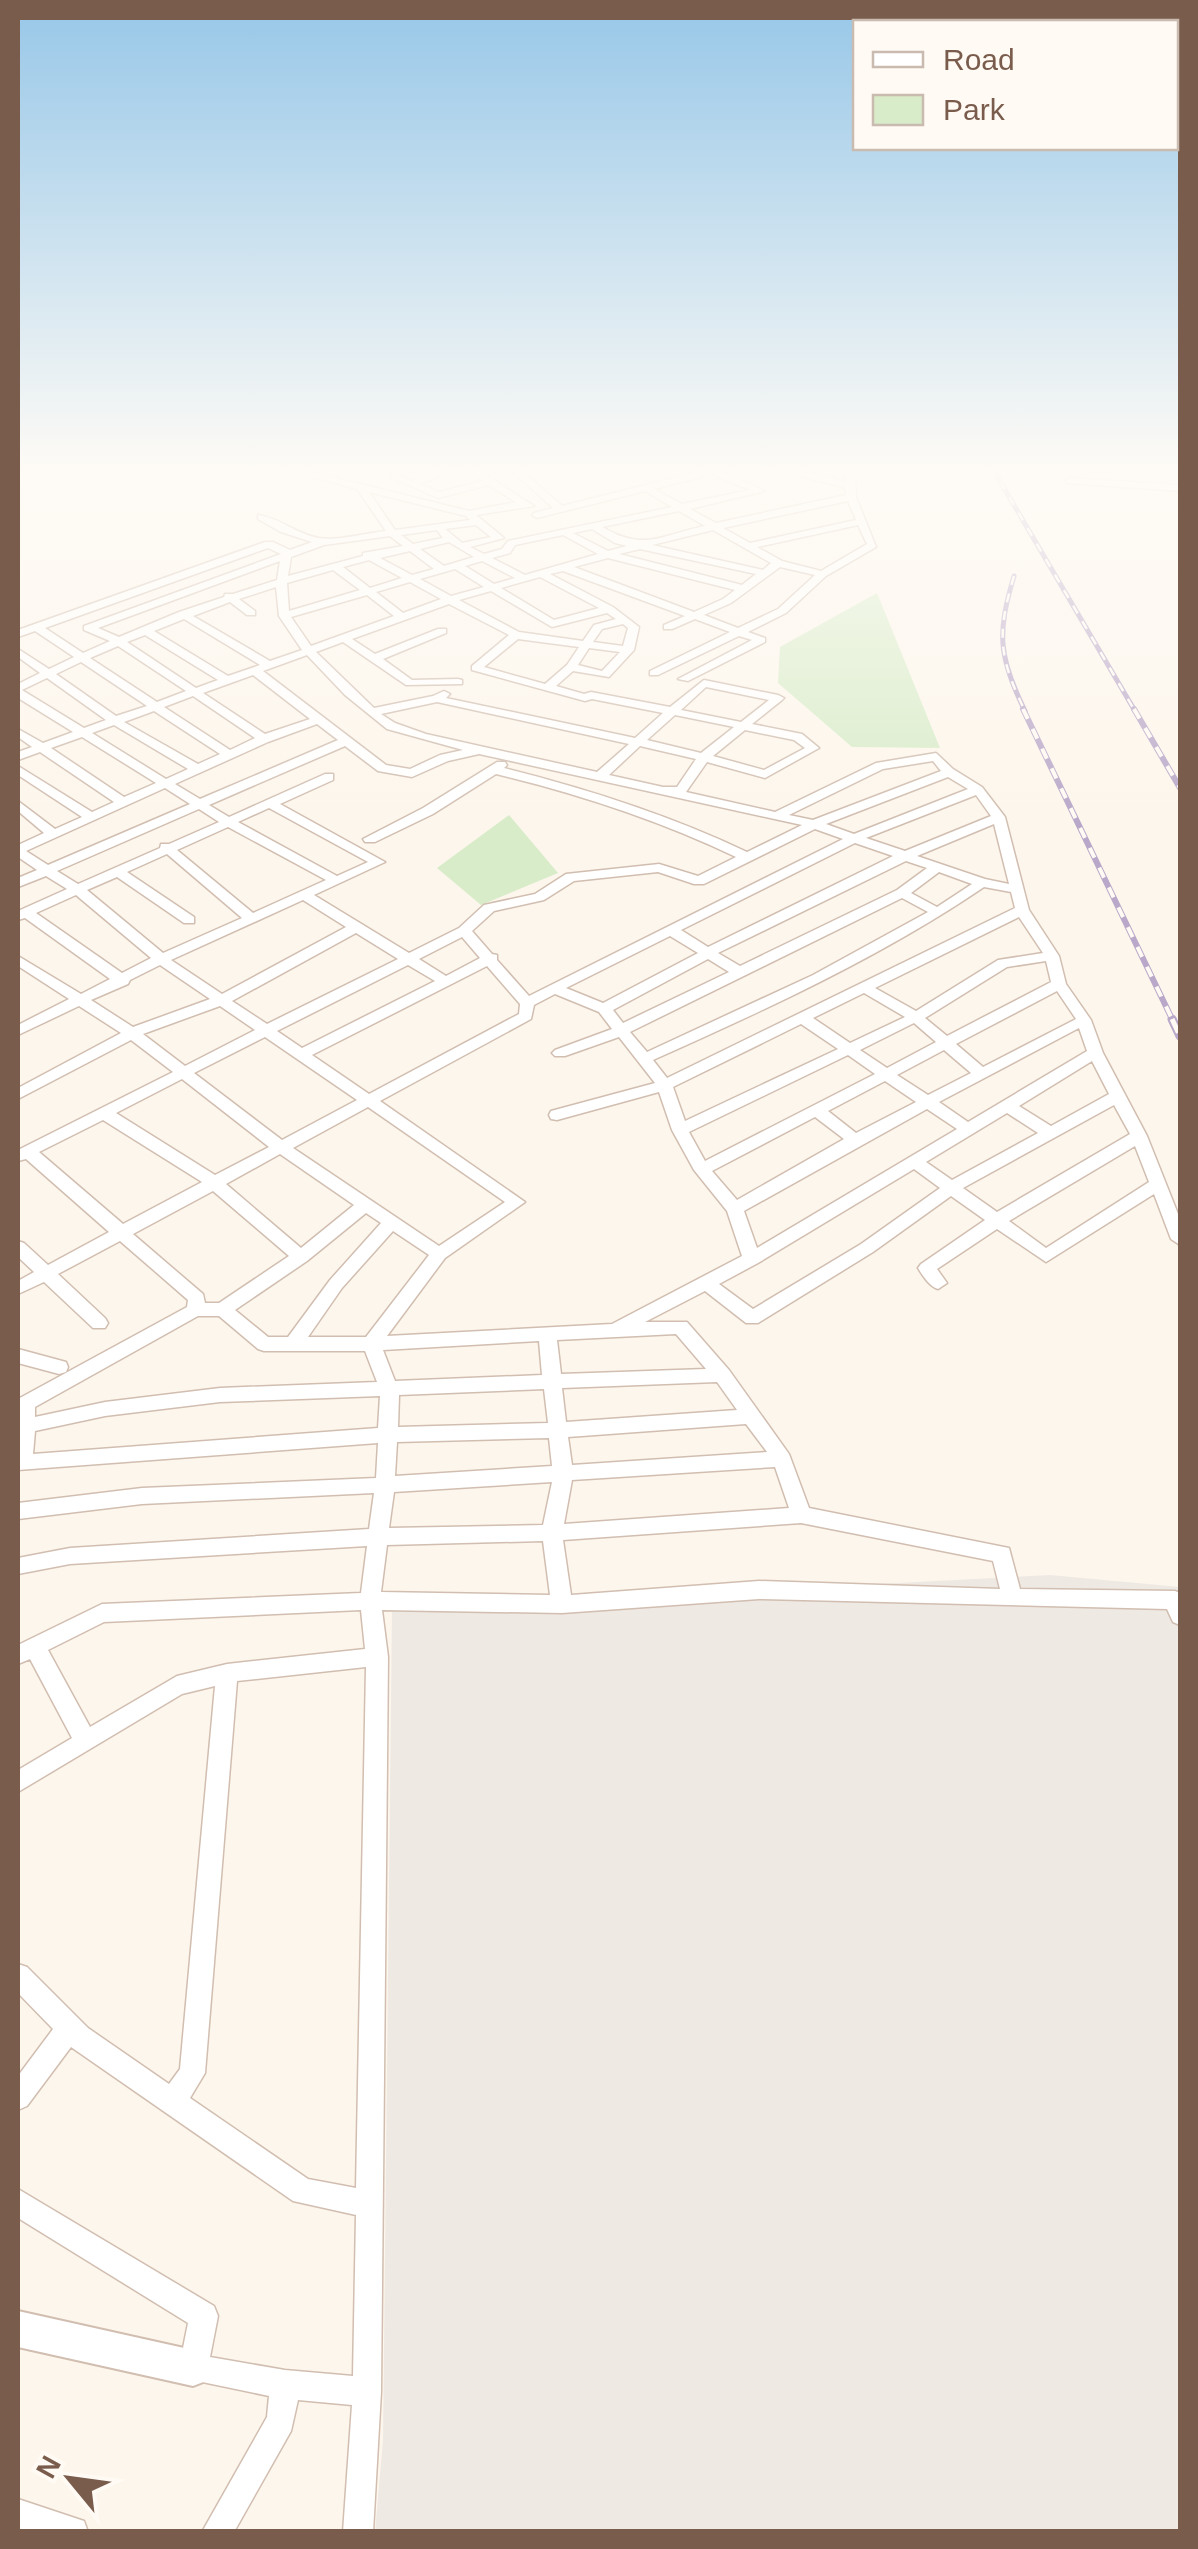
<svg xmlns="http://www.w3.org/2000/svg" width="1198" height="2549" viewBox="0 0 1198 2549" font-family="Arial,sans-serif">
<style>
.industrial{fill:#efe9e4}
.green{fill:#d8ecc9}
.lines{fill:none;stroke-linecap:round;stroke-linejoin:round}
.minor-casing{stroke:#d1beb0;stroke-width:3}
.tertiary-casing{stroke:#d1beb0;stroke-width:4}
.minor{fill:#fff;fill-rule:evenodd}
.tertiary{fill:#fff;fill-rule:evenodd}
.rail-far2-casing{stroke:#b9a8c9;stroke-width:5}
.rail-far1-casing{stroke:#b9a8c9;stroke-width:6}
.rail-casing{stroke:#b9a8c9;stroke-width:9}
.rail-far2{stroke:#fffaf3;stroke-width:2.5;stroke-dasharray:9;stroke-linecap:butt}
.rail-far1{stroke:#fffaf3;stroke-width:4;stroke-dasharray:11;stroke-linecap:butt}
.rail{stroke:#fffaf3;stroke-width:5;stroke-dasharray:15;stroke-linecap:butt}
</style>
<rect width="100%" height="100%" fill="#fdf6ec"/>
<polygon class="industrial" points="1050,1575 1180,1587 1180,2531 375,2532 383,2440 392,1609"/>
<g class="green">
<polygon points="877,593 940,748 852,747 778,683 780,647"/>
<polygon points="509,815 558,873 481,905 437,868"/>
</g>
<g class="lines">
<defs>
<g id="minor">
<path d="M271,466H288L469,511L516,502L488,485L438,498L388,476L393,473L412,481L452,466H466L420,484L439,492L482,481L475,476V472L486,469L483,466H495L497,472L486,475L534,506L476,515L504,538L470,547L484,554L502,549L508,541L672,507L645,491L537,518L532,515L534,513L553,508L507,466H517L562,506L721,466H730L729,470L722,472L765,491L690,509L716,523L846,495V488L784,472L744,466H785L846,482L845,466H855L856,497L876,547L826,576L786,613L748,632L765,638V642L688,681L678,679L752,640L739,636L658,675H650V671L730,632L695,619L672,629H664V625L685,616L563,571L550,574L613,607L639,627L634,650L609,677L573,671L556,686L584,694L591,692L670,707L704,680L778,695L784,698L782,700L752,724L802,734L819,748L765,778L707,762L686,792L775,812L876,763L936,753L953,769L982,787L1005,817L1029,910L1059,956L1066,984L1091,1020L1103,1053L1147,1136L1180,1219V1245L1171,1239L1154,1194L1046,1262L997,1229L937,1269L947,1283L938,1289C929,1286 923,1276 918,1268L921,1264L985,1220L951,1196L873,1252L758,1323H746L705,1291L645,1322H687L729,1370L789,1454L809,1508L1009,1548L1020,1589L1175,1591L1180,1593V1625L1173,1622L1167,1609L759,1599L562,1613L382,1610L388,1657L381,2392L373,2532H343L352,2405L298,2400L291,2431L234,2532H202L267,2417L269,2396L183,2378L179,2368L188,2323L18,2218V2189L214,2306L218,2316L210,2357L285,2370L353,2376L356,2215L293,2201L71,2047L27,2106L18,2110V2076L53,2029L18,1993V1964L27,1967L88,2028L169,2084L180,2069L215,1686L182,1694L18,1792V1770L72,1738L30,1659L18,1664V1645L102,1604L361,1593L367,1546L70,1564L18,1574V1558L70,1548L369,1529L374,1493L142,1504L18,1519V1503L142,1488L376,1478L378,1443L18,1470V1399L187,1307L188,1300L120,1241L58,1274L105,1318L108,1323L105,1328H93L44,1282L18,1294V1281L34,1272L18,1257V1241L24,1243L48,1265L109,1232L26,1159L18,1161V1150L173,1072L131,1040L18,1099V1088L121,1033L79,1006L18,1035V1025L69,999L18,966V956L81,994L110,979L25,918L18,920V911L67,889L46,876L18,887V878L37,870L18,857V845L44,833L18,811V801L55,829L82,817L18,775V766L92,812L114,802L40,752L18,760V752L32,747L18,737V729L43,743L73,732L18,698V684L40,673L18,657V649L49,669L74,657L35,631L18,637V630L265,542H273L290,550L312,542L281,532L258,519V515C278,517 298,535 319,538C339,541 366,533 386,531L357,489ZM712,474L750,490L682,504L654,489ZM369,492L466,516L470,520L395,530ZM848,501L856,520L750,543L723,528ZM679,511L705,526C661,535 645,552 602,527ZM476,525L491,537L462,543L445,529ZM858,525L867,544L821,571L782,561L757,547ZM592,529L615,543L627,546L608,551L573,533ZM437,530L443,538L413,544L401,535ZM713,530L771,563L763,570L652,545ZM563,535L598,554L525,575L492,558L510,553L515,545ZM390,536L403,546L363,553V556L288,576L291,557L324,545ZM449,542L474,557L444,566L420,549ZM268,548L281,554L84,626V630L110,641L83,653L45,628ZM640,549L756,574L742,585L619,554ZM410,551L434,569L412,575L380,558ZM608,558L735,590L723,599L694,612L574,567ZM369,560L402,578L370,588L343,567ZM280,561L277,580L233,594H225L224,597L179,612L119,637L98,628ZM482,561L515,578L494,584L465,566ZM780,567L815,575L778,609L738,628L704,615L731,603ZM455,569L484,587L451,596L420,579ZM333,570L360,590L289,611L287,583ZM540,577L599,608L554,620L501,588ZM410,582L441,599L403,613L376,592ZM276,587L279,616L302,650L270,661L193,616L230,602L247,615H255V611L239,599ZM491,591L552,627L607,613L616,619L594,625L583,641L519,632L459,600ZM367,595L394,616L311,646L291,617ZM449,604L509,635L472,666V670L585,701L592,699L663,713L635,738L446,698L450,694L444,691L433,696L374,708L316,652L343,642L406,685L462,684V680L458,679L412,680L383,659L446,633V629H438L375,654L352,639ZM184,619L260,665L228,676L154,631ZM623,624L628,628L623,646L593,642L602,629ZM145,635L218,680L196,688L127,642ZM518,639L579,647L567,665L545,684L484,667ZM118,646L186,691L157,702L90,658ZM589,648L620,652L602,671L578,665ZM307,655L345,695L387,729L463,750L440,755L410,769L386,765L263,671ZM81,662L147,706L116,716L56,674ZM253,675L310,719L265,734L203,693ZM47,678L106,720L84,728L22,690ZM706,687L769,700L741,722L681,710ZM193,696L255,738L230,750L164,707ZM437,702L629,744L597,772L426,734L395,723L381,714ZM154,711L220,754L198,764L124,722ZM675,715L734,727L701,753L647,740ZM317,724L338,740L200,799L175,784L268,742ZM114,725L188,769L166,779L92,733ZM745,730L794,740L805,748L764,770L713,756ZM82,737L156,783L124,797L51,748ZM345,746L378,771L412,777L448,761L479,754L802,825L747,852C669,815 588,789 504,768L507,765L505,762H497L423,808L363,839L365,842H375L433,814L496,774C579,794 659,820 736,857L698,876L659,864L566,874L535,894L484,905L459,928L409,953L314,895L385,862L280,804L333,780V774H325L229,817L209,805ZM640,746L696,759L677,787H663L609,775ZM933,761L941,771L813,820L789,815L883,769ZM948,777L968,789L854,834L826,824ZM165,788L190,804L48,865L26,851ZM976,795L991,816L905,851L866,838ZM269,808L368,862L337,876L238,822ZM199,809L219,822L169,844H161L160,848L78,884L57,871ZM994,824L1009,884L985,879L917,856ZM228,827L326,880L253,913L177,850ZM815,829L843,839L529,996L497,960V955L492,954L472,931L494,911L544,900L574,881L658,872L694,884H704ZM855,843L893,856L708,947L681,930ZM167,854L242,918L163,953L87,890L117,877L184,923H194V917L127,872ZM906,861L927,868L897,890L740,966L718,953ZM939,872L972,884L937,907L911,893ZM984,887L1011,892L1015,908L667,1078L653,1060C767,1009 881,957 984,887ZM76,895L151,958L122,973L36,913ZM902,898L928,912L813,975L647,1052L630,1032ZM303,900L346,927L222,994L171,960ZM1019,917L1043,953L998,960L916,1011L875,988ZM356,933L398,959L267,1024L232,1001ZM670,936L698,953L603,1003L566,988ZM462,937L480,958L446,976L419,959ZM708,959L729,972L623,1023L613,1010ZM1046,961L1051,982L947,1036L925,1018L1007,967ZM160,965L210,999L133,1027L91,1000L128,984L130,980ZM408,965L435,981L302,1048L277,1031ZM487,966L520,1004L519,1014L369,1094L312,1055ZM1057,991L1076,1019L983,1067L956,1044ZM864,993L905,1017L850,1043L813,1018ZM555,994L599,1012L612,1029L555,1050L552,1053L555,1056H565L619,1037L655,1083L551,1111L549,1115L551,1119L557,1120L659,1092L672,1130L694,1170L727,1211L742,1256L612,1324L387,1336L445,1258L525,1202L380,1101L531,1019L534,1005ZM220,1006L255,1030L185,1066L143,1034ZM914,1023L936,1042L887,1068L860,1050ZM801,1024L838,1049L685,1121L673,1087ZM1079,1028L1087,1051L968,1122L939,1102ZM265,1037L357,1100L282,1140L194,1073ZM944,1050L971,1073L928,1095L897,1075ZM848,1055L875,1074L705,1161L689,1132ZM1092,1061L1109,1094L1051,1126L1019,1106ZM182,1079L269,1147L215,1175L116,1113ZM885,1081L916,1102L856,1133L828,1111ZM1114,1105L1130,1134L997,1212L963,1188ZM368,1107L505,1202L439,1246L293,1148ZM927,1109L957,1129L757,1248L744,1211ZM1007,1113L1038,1133L952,1180L926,1162ZM815,1117L844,1139L737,1200L712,1171ZM103,1120L202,1182L123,1224L39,1152ZM1135,1146L1149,1182L1046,1248L1009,1221ZM280,1154L354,1205L301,1248L226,1184ZM914,1169L940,1188L861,1244L753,1309L719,1284L758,1263ZM213,1191L289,1256L219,1303H205L203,1294L133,1234ZM366,1213L381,1223L330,1280L288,1337H268L235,1310L307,1261ZM393,1231L429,1255L366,1337H308L342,1288ZM198,1316H219L258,1349L264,1351H365L377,1382L220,1388L105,1402L35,1417V1407ZM676,1334L706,1369L561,1374L557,1340ZM539,1341L542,1375L395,1381L383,1350ZM717,1382L737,1410L566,1422L562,1388ZM544,1389L548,1423L398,1427L399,1395ZM380,1396L378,1428L33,1454L35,1431L105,1416L220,1402ZM746,1424L767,1452L572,1465L568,1437ZM549,1438L552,1466L395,1476L397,1442ZM775,1467L789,1508L564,1524L572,1480ZM552,1482L543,1525L389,1528L394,1492ZM801,1523L993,1561L1000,1589L759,1581L571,1595L563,1540ZM543,1541L550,1595L381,1592L387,1545ZM361,1610L365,1649L227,1664L177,1676L90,1727L48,1650L104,1622ZM366,1667L356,2188L308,2179L190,2098L205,2073L237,1681Z"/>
<polygon points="1070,478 1180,485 1180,491 1067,483 1065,481"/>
<polygon points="18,1349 66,1362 68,1367 66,1372 59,1374 18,1363"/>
<polygon points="18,2499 84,2521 88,2532 25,2532 18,2529"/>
</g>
<polygon id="tertiary" points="18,2311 193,2350 206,2355 211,2368 206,2381 193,2386 18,2347"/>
</defs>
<use href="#minor" class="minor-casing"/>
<use href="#tertiary" class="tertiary-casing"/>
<use href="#minor" class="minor"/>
<use href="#tertiary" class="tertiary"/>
<defs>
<g id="rail-far2">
<polyline points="991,466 1135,711"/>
<path d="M1014,576C997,633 998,656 1025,711"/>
</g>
<g id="rail-far1">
<polyline points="1023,709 1173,1021"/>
<polyline points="1134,709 1180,788"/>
</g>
<polyline id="rail" points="1172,1019 1180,1036"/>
</defs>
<use href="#rail-far2" class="rail-far2-casing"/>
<use href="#rail-far1" class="rail-far1-casing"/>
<use href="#rail" class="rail-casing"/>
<use href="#rail-far2" class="rail-far2"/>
<use href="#rail-far1" class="rail-far1"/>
<use href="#rail" class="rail"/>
</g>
<linearGradient id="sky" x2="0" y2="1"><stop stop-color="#97c7e8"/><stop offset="0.57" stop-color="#fefbf6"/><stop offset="1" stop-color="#fefbf6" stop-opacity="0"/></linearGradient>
<rect width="1198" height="823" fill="url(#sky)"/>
<rect width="1198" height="2549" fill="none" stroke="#7a5c4d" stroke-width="40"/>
<rect x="853" y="20" width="325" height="130" fill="#fffaf3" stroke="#cabbb1" stroke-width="2.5"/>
<rect x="873" y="52" width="50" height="15" fill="#ffffff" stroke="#cabbb1" stroke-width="2.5"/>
<text x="943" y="70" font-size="30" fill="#7a5c4d">Road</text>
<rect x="873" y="95" width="50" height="30" fill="#d8ecc9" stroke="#cabbb1" stroke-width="2.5"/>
<text x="943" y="120" font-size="30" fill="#7a5c4d">Park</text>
<g transform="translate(70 2479) rotate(299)" stroke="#fffaf3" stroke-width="8" paint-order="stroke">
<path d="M0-8L18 38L0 25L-18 38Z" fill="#7a5c4d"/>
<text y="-15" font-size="28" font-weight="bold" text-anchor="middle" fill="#7a5c4d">N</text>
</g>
</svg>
